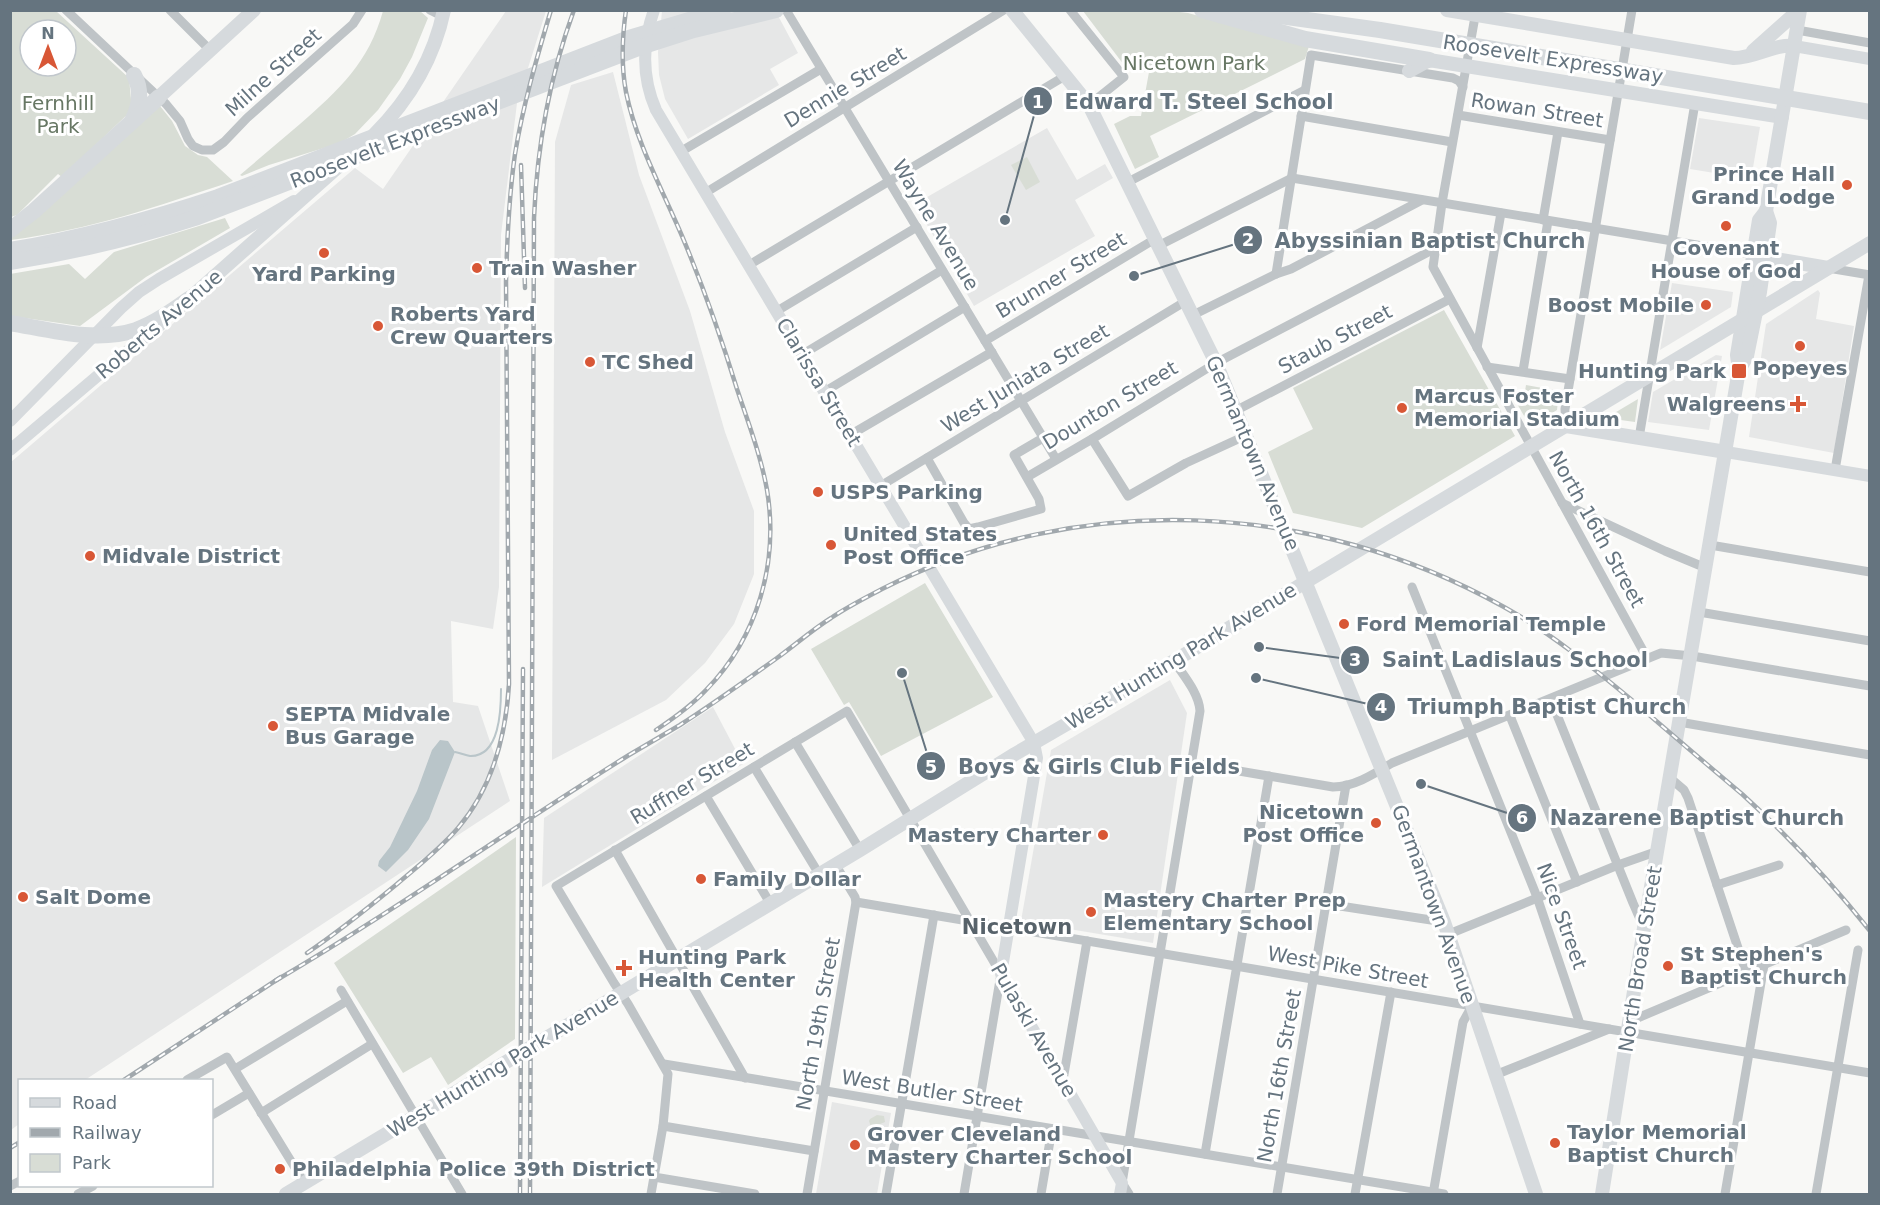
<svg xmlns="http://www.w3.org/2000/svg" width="1880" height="1205" viewBox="0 0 1880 1205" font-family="'DejaVu Sans',sans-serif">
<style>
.built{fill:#e6e7e7}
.green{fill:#d8ddd5;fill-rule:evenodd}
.water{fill:#b9c5c9}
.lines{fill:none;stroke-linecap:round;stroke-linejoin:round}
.stream{stroke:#b9c5c9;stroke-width:2}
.street{stroke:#bfc4c7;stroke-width:9}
.secondary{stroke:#d6dadd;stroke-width:12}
.primary{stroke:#d6dadd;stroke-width:14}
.highway{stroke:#d6dadd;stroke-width:16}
.rail-casing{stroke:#a1a8ad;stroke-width:4.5}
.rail{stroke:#fff;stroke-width:2;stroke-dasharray:7;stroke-linecap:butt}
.poi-dot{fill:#d85736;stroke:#fff;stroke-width:2}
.labels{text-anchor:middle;stroke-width:6;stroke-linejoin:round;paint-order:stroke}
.street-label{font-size:20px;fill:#65747f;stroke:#fff}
.park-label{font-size:20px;fill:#677764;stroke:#fff}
.poi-label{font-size:20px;font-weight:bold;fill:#65747f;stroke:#fff;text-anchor:start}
.neighbourhood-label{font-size:21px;font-weight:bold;fill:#57626a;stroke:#fff}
.leader{fill:none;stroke:#65747f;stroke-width:2}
.callout-dot{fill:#65747f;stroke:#fff;stroke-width:2}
.mark-label{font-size:18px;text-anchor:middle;font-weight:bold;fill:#fff}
.callout-label{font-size:21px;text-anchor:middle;font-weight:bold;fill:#65747f;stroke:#fff;stroke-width:6;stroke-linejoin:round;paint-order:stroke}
</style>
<rect width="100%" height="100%" fill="#f8f8f6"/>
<g class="built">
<polygon points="775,10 798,53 770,69 779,85 688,139 665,99 659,75 658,52 662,11"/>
<polygon points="506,11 546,11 517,103 501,235 499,587 493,629 451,621 453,702 478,706 510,801 85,1080 20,1080 19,1124 11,1130 11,462 355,168 383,189"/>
<polygon points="613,72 639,175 690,311 725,432 754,511 754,574 734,624 705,663 666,700 552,760 555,142 571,85"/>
<polygon points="1699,118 1760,127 1751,179 1690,169"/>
<polygon points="1047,128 1077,180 1105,164 1113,178 1075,200 1095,236 974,306 915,204"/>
<polygon points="1672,283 1733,292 1731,307 1660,350"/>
<polygon points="1818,290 1820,293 1816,319 1854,326 1834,453 1749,437 1766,324"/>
<polygon points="1716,355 1722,356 1709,430 1648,422 1653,392"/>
<polygon points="1170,680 1187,713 1153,943 1021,921 1051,750"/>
<polygon points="713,707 743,764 542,887 544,818"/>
<polygon points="832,1102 891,1113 877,1194 816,1194"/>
</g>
<g class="green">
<polygon points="1164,10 1188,13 1309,46 1305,59 1150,136 1159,157 1135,169 1114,124 1130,116 1141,116 1149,72 1127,69 1083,11"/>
<path d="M11,11H56L129,78L132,110L62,177L58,174L17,215L11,217ZM30,30H66V66H30Z"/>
<path d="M383,11H420L428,18L412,57L400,79L378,110L355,134L340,143L269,165L242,176L240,175C260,158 280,141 300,124C339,90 369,62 383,11Z"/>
<path d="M160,106L172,121L185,146L198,155L207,157L233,181C159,206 89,230 11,240V237Z"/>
<polygon points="1027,157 1040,182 1026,190 1011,165"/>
<polygon points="225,218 230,228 146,277 80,326 11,316 10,274 69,264 85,279 114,252"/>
<polygon points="1444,310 1515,436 1362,528 1293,513 1268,452 1313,429 1293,388"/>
<polygon points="1526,385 1559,391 1557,410 1530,426 1516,402 1517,395 1524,397"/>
<polygon points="1638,399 1635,422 1606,418"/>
<polygon points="925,583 993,697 881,756 849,702 844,705 811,649"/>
<polygon points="516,837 515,1039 448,1085 431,1057 403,1073 334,963"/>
<polygon points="877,1115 884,1116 885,1122 880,1124 885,1129 882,1139 874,1142 869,1139 872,1130 869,1121 870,1119"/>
</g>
<polygon class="water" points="440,740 448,741 455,752 429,819 408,850 386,872 378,866 379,861 390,847 417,791 432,750"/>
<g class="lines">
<path class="stream" d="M455,752C460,753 465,755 470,756C500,757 501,709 501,689"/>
<g class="street">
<polyline points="66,10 166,104 180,121 188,139 193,146 202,150 213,150 224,142 247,118 353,24 362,10"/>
<polyline points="170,10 210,50"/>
<polyline points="430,10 442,16"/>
<polyline points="786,10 1056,459"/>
<polyline points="1070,10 1124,77 1089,105"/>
<polyline points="1476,11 1442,203 1433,267 1647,658"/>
<polyline points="1797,30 1870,43"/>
<polyline points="1458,115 1610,140"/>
<polyline points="1301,116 1452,142"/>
<polyline points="680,152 821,69"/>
<polyline points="1128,182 1305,90"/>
<polyline points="705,193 1004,10"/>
<polyline points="1543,220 1558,132"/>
<polyline points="1158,246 1292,178 1757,255"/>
<polyline points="749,265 1065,76"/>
<polyline points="1828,268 1870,275"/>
<polyline points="1276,274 1311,55 1453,78 1459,81 1463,87"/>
<polyline points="777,311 917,227"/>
<polyline points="1193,315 1276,274 1291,269 1422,200"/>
<polyline points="985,341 1155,239"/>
<polyline points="1477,348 1501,213"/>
<polyline points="803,354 942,270"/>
<polyline points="1487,367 1570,379"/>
<polyline points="1523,371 1548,221"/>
<polyline points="824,392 965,307"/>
<polyline points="1237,410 1450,299"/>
<polyline points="1566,426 1565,409 1632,10"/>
<polyline points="850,435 992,352"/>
<polyline points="1639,438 1695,103"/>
<polyline points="1092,439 1128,496 1186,463 1247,435"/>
<polyline points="927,458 964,523 969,529 978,527 1041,509 1039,499 1014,455 1043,438"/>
<polyline points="1835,470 1869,275"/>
<polyline points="1027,477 1092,439 1216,363 1436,248"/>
<polyline points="882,485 1186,301"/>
<polyline points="1562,503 1665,551 1706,568"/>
<polyline points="1710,545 1870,572"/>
<polyline points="1412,587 1537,897 1580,1024"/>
<polyline points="1699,612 1870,641"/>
<polyline points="1551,700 1633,903 1643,926"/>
<polyline points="1510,716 1577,882"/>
<polyline points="1679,722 1870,755"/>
<polyline points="795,742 860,850"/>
<path d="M1192,763L1333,787C1354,787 1374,774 1392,763L1661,653L1692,656L1870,686"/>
<polyline points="754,767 819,874"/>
<polyline points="1670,778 1684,790 1688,798 1746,972"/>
<polyline points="706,796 770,903"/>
<path d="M615,850C659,926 701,1002 745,1078"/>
<polyline points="1717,885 1779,865"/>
<polyline points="856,902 1870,1073"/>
<polyline points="1327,904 1444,922"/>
<polyline points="1449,934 1618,865 1658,851"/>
<polyline points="341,990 462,1194"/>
<polyline points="1628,1022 1846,930"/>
<polyline points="664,1064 1444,1194"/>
<polyline points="235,1069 347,1001"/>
<polyline points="1495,1075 1609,1029"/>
<polyline points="187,1080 227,1057 305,1184"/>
<polyline points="1063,1080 1087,941"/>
<polyline points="261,1113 372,1044"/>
<polyline points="212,1115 249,1093"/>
<polyline points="663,1126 814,1151"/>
<polyline points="1205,1154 1269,776"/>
<polyline points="654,1177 755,1194"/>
<polyline points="10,1186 20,1181"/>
<polyline points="78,1194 93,1186"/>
<polyline points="651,1194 663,1126 668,1074 628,1004 614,983 556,886 847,711 1001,974 964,1194"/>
<polyline points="807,1194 856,902 855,897 835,864"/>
<polyline points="886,1194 934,915"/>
<polyline points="1041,1194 1052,1129"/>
<path d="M1129,1194L1122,1183L1200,711C1199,693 1183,675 1174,661"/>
<polyline points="1277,1194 1346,785"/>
<polyline points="1355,1194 1391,992"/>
<polyline points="1433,1194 1463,1022 1472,1006"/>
<polyline points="1725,1194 1764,965"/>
<polyline points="1816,1194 1858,950"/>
</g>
<g class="secondary">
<path d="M654,10C642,44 642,78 656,110L1034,743L1037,758L1001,974L1122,1183L1120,1194"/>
<polyline points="1794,46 1870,59"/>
<polyline points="10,421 121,308 139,292 159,279 294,201"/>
<polyline points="10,450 114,362 164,322"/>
<polyline points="1726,452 1870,476"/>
</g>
<g class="primary">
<polyline points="1012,10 1089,105 1216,363 1444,922 1536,1194"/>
<path d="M1447,10L1734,58C1755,58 1773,44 1794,46"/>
<polyline points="1753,51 1799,10"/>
<polyline points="1409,71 1429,60 1782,117"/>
<polyline points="159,97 254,10"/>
<path d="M374,135C408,101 434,58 444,10"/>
<polyline points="1765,257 1828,268"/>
<polyline points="189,299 340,165"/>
<polyline points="1739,370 1737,355 1759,220 1766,211 1800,10"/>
<polyline points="1566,426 1726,452"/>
<polyline points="286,1194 860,850 1015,754 1134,685 1870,243"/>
<polyline points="1602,1194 1644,928 1739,370 1747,356 1760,292 1770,223 1766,211"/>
</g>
<g class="highway">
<polyline points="1202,10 1305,39 1429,60"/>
<polyline points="1236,10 1380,30 1870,112"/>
<path d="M132,121C140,106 142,90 134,75"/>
<polyline points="10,230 34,211 159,97"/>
<path d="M10,250C82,238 149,220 218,197L629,38L723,10"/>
<path d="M10,262C73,252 134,238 195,218L641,47L694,30L776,10"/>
<path d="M10,323C51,330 96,343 136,330C155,323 172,311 189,299"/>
</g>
<defs>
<g id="rail">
<path d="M626,10C622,38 621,65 626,92C636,142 662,189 682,236C703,286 721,337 737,389C748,422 761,456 767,490C779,562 758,637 706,690C691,706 674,718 656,730"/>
<polyline points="521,165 525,288"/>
<path d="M307,953C338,932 368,908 397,884C418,866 440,849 458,828C492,788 506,735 509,684L506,282C507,239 509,196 515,154C523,105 537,57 551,10"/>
<path d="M275,981C396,910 510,829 629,755C646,745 663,735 680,725C713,704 745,681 777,658C795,645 812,630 831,618C847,607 865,598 882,589C1079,489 1313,500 1504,607C1551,633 1592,667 1633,701C1669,732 1705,763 1742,794C1788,836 1831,882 1870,931"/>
<polyline points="124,1080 281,977"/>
<polyline points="10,1148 20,1142"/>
<polyline points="520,1194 523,669"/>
<path d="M530,1194L534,218C537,147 549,78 574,10"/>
</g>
</defs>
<use href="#rail" class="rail-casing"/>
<use href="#rail" class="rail"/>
</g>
<g class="poi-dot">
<circle cx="1847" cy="185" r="6"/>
<circle cx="1726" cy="226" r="6"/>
<circle cx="324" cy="253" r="6"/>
<circle cx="477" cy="268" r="6"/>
<circle cx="1706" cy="305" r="6"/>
<circle cx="378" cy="326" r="6"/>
<circle cx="1800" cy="346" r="6"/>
<circle cx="590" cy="362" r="6"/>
<rect x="1731" y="363" width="16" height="16" rx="3"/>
<path d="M1795 395h6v6h6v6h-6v6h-6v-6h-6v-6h6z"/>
<circle cx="1402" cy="408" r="6"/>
<circle cx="818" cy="492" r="6"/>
<circle cx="831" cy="545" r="6"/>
<circle cx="90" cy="556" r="6"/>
<circle cx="1344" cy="624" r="6"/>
<circle cx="273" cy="726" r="6"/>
<circle cx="1376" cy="823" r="6"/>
<circle cx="1103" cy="835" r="6"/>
<circle cx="701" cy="879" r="6"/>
<circle cx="23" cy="897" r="6"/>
<circle cx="1091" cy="912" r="6"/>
<circle cx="1668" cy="966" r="6"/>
<path d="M621 959h6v6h6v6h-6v6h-6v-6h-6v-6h6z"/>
<circle cx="1555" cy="1143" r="6"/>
<circle cx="855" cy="1145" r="6"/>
<circle cx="280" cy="1169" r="6"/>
</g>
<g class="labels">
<g class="street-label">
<text transform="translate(1553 59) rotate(9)" y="7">Roosevelt Expressway</text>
<text transform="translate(273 72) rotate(-42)" y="7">Milne Street</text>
<text transform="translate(845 87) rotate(-31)" y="7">Dennie Street</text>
<text transform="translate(1537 110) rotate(9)" y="7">Rowan Street</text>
<text transform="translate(395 142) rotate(-21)" y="7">Roosevelt Expressway</text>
<text transform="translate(936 225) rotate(59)" y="7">Wayne Avenue</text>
<text transform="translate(1061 275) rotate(-31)" y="7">Brunner Street</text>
<text transform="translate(159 324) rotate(-40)" y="7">Roberts Avenue</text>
<text transform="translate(1335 339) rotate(-28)" y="7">Staub Street</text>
<text transform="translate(1025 378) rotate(-31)" y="7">West Juniata Street</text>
<text transform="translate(819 382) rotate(59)" y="7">Clarissa Street</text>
<text transform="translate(1110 405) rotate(-31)" y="7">Dounton Street</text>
<text transform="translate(1253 453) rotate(67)" y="7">Germantown Avenue</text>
<text transform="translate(1597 529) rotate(61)" y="7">North 16th Street</text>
<text transform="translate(1181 656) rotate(-31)" y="7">West Hunting Park Avenue</text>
<text transform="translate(692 783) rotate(-31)" y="7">Ruffner Street</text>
<text transform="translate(1434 904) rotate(70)" y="7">Germantown Avenue</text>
<text transform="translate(1562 916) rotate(70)" y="7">Nice Street</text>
<text transform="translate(1640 959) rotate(-81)" y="7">North Broad Street</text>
<text transform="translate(1348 967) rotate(10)" y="7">West Pike Street</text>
<text transform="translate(818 1024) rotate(-80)" y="7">North 19th Street</text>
<text transform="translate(1034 1030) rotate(60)" y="7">Pulaski Avenue</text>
<text transform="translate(503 1064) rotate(-31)" y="7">West Hunting Park Avenue</text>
<text transform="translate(1279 1076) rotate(-80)" y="7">North 16th Street</text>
<text transform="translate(932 1091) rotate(9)" y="7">West Butler Street</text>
</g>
<g class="park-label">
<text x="1194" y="70">Nicetown Park</text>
<text x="58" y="110">Fernhill<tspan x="58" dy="23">Park</tspan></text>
</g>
<g class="poi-label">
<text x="1835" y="181" text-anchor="end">Prince Hall<tspan x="1835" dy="23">Grand Lodge</tspan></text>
<text x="1726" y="255" text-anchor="middle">Covenant<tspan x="1726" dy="23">House of God</tspan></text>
<text x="489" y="275">Train Washer</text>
<text x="324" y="281" text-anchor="middle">Yard Parking</text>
<text x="1694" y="312" text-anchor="end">Boost Mobile</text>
<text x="390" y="321">Roberts Yard<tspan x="390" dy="23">Crew Quarters</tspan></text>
<text x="602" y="369">TC Shed</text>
<text x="1800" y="375" text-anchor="middle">Popeyes</text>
<text x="1726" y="378" text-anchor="end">Hunting Park</text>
<text x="1414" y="403">Marcus Foster<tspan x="1414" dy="23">Memorial Stadium</tspan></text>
<text x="1786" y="411" text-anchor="end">Walgreens</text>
<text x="830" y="499">USPS Parking</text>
<text x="843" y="541">United States<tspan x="843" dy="23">Post Office</tspan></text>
<text x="102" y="563">Midvale District</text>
<text x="1356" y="631">Ford Memorial Temple</text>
<text x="285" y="721">SEPTA Midvale<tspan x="285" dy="23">Bus Garage</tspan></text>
<text x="1364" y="819" text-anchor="end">Nicetown<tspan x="1364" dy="23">Post Office</tspan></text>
<text x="1091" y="842" text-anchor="end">Mastery Charter</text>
<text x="713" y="886">Family Dollar</text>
<text x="35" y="904">Salt Dome</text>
<text x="1103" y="907">Mastery Charter Prep<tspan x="1103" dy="23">Elementary School</tspan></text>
<text x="1680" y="961">St Stephen's<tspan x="1680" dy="23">Baptist Church</tspan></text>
<text x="638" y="964">Hunting Park<tspan x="638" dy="23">Health Center</tspan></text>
<text x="1567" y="1139">Taylor Memorial<tspan x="1567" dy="23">Baptist Church</tspan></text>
<text x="867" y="1141">Grover Cleveland<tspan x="867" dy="23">Mastery Charter School</tspan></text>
<text x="292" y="1176">Philadelphia Police 39th District</text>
</g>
<g class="neighbourhood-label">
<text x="1017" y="934">Nicetown</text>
</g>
</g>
<path class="leader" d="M1005 220L1038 101M1134 276L1248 240M1259 647L1355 660M1256 678L1381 707M902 673L931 766M1421 784L1522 818"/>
<g class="callout-dot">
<circle cx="1005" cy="220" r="6"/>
<circle cx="1134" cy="276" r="6"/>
<circle cx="1259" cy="647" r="6"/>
<circle cx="1256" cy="678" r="6"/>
<circle cx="902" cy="673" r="6"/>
<circle cx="1421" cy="784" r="6"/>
<circle cx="1038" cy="101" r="15"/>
<circle cx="1248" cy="240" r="15"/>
<circle cx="1355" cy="660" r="15"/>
<circle cx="1381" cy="707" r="15"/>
<circle cx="931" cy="766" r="15"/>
<circle cx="1522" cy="818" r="15"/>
</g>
<g class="mark-label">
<text x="1038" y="108">1</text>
<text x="1248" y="246">2</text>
<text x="1355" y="666">3</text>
<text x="1381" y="713">4</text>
<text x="931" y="773">5</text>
<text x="1522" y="824">6</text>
</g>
<g class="callout-label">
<text x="1199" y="109">Edward T. Steel School</text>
<text x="1430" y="248">Abyssinian Baptist Church</text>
<text x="1515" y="667">Saint Ladislaus School</text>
<text x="1547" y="714">Triumph Baptist Church</text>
<text x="1099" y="774">Boys &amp; Girls Club Fields</text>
<text x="1697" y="825">Nazarene Baptist Church</text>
</g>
<rect width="1880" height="1205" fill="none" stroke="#65747f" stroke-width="24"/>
<rect x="18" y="1079" width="195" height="108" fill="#ffffff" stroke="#c1c7cc" stroke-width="1.5"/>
<rect x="30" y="1098" width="30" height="9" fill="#d6dadd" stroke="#c1c7cc" stroke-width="1.5"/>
<text x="72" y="1109" font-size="18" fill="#65747f">Road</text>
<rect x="30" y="1128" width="30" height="9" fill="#a1a8ad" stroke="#c1c7cc" stroke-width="1.5"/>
<text x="72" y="1139" font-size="18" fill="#65747f">Railway</text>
<rect x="30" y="1154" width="30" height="18" fill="#d8ddd5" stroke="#c1c7cc" stroke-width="1.5"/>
<text x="72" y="1169" font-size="18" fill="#65747f">Park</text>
<g transform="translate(48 48)"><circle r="28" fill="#ffffff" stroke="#c1c7cc" stroke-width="1.5"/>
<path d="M0-4.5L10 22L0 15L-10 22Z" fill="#d85736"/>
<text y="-9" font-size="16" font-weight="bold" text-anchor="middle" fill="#65747f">N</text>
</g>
</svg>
